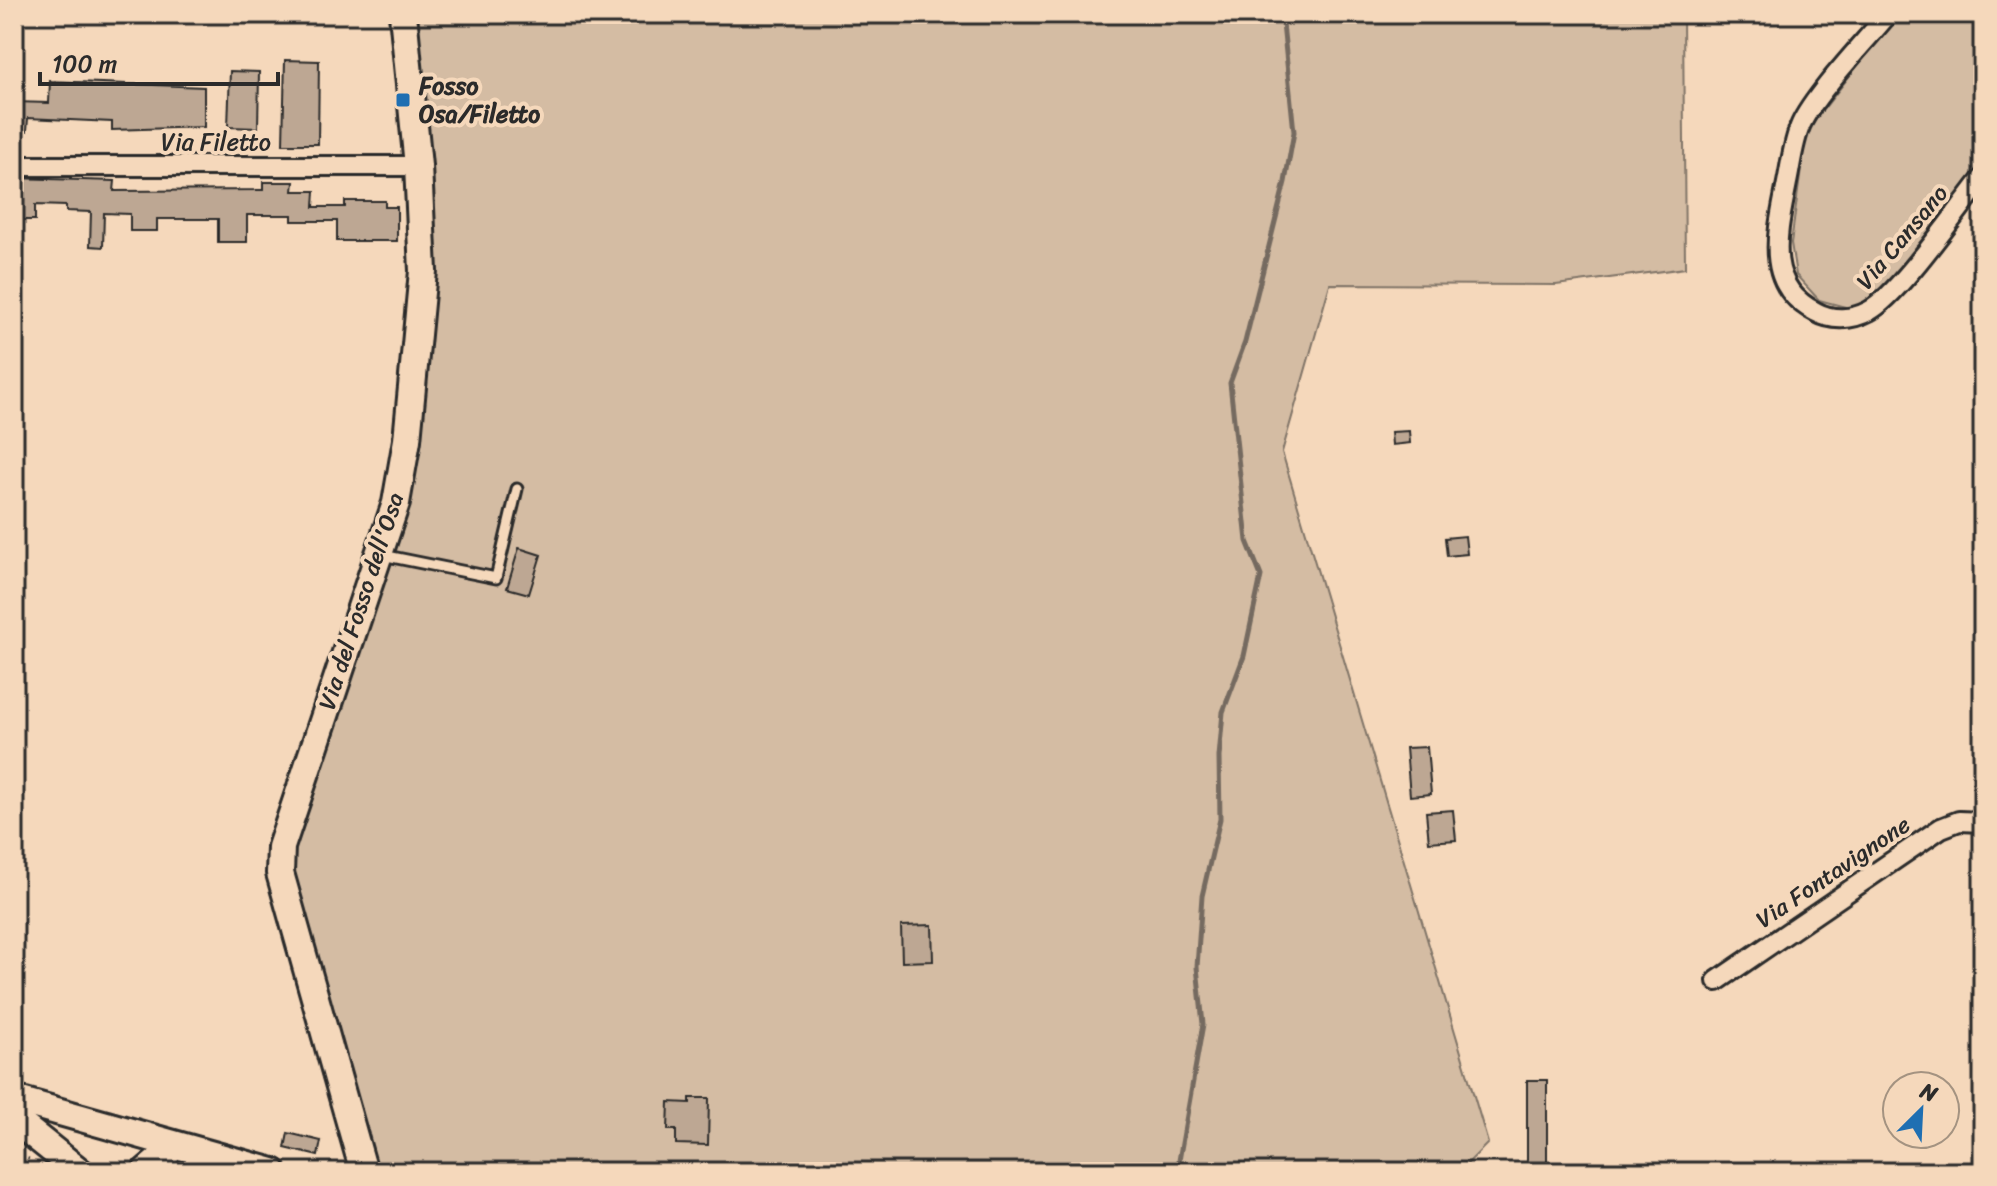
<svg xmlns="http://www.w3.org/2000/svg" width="1997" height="1186" viewBox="0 0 1997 1186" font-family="Sriracha,sans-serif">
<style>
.green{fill:#d4bca3;stroke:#807467;stroke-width:2}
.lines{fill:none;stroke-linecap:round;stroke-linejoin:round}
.stream{stroke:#756b60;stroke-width:5}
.building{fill:#bda793;stroke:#2b2b2b;stroke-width:2}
.lane-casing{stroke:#2b2b2b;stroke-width:15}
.street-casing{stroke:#2b2b2b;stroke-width:24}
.secondary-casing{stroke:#2b2b2b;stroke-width:32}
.path{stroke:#2b2b2b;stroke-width:3;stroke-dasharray:8 6;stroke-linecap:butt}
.lane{stroke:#f5d8bb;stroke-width:9}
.street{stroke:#f5d8bb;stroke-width:18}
.secondary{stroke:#f5d8bb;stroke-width:26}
.poi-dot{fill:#1f6fb2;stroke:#f5d8bb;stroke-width:3}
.labels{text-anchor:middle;stroke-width:8;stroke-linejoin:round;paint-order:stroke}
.poi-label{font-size:24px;font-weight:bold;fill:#2b2b2b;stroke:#f5d8bb;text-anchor:start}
.street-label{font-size:24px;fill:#2b2b2b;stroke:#f5d8bb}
</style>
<rect width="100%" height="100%" fill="#f5d8bb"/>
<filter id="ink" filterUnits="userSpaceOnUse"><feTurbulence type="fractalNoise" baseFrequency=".0125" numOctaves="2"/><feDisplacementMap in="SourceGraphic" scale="16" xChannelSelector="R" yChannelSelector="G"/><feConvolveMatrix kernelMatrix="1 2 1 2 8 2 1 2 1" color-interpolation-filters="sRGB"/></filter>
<g filter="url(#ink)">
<g class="green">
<polygon points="404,14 1683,14 1685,268 1556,285 1330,284 1282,452 1488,1143 1459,1172 364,1172 281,847 396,503 413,396"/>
<polygon points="1898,14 1983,14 1983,169 1884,293 1868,303 1849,308 1819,300 1796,275 1791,243 1806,132"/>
</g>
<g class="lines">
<polyline class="stream" points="1177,1172 1203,1024 1197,967 1202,896 1220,819 1219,757 1223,712 1244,656 1261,576 1247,541 1230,383 1245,342 1285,182 1294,132 1282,14"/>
</g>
<g class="building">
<polygon points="285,60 319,61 318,144 283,144"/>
<polygon points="230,71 259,72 258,128 228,127"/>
<polygon points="50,81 204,87 204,127 112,130 112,122 28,118 27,131 14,131 14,102 49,103"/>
<polygon points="14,178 115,181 114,191 263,190 263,182 294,182 293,191 315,191 314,207 345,207 345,201 385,201 385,207 397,207 397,241 337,241 337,221 292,221 292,215 247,215 247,242 218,242 218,219 157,219 157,231 130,231 130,214 104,213 103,247 90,246 91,212 66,211 66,206 35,205 35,220 21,220 22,191 14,191"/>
<polygon points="1409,431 1410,443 1392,445 1391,432"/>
<polygon points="1465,536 1467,554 1447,556 1445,538"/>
<polygon points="519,548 541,555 529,594 507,588"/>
<polygon points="1427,747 1431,794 1410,796 1406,748"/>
<polygon points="1453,810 1456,840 1429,842 1426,812"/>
<polygon points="932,925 933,961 902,962 901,926"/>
<rect x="1527" y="1080" width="20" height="92"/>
<polygon points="690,1098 709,1098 708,1145 676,1144 676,1130 668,1130 669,1102 690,1103"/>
<polygon points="288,1133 321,1141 318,1156 285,1148"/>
</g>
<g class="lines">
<defs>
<polyline id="lane" points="382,555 496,578 517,489"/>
<g id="street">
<path d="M1888,14C1865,42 1815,94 1801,124C1793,142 1791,164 1787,183C1778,230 1762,285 1816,312C1832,321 1852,320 1869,311C1899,295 1958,209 1983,178"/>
<polyline points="14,166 418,166"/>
<polyline points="1717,981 1941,828 1959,821 1983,822"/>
</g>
<g id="secondary">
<polyline points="14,1099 273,1172"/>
<polyline points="14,1119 80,1172"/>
<polyline points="145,1172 175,1146"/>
<polyline points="364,1172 280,873 281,847 396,503 407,440 423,271 418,166 403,14"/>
</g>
</defs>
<use href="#lane" class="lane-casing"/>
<use href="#street" class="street-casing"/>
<use href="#secondary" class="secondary-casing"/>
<polyline class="path" points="14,1155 29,1159"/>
<use href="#lane" class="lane"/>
<use href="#street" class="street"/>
<use href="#secondary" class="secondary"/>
</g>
</g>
<rect class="poi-dot" x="395" y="92" width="16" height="16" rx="4"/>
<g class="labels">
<g class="poi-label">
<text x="419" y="94">Fosso<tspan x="419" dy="28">Osa/Filetto</tspan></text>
</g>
<g class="street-label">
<text x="216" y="150">Via Filetto</text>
<text transform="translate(1902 237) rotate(-50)" y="8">Via Cansano</text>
<text transform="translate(361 601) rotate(-72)" y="8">Via del Fosso dell'Osa</text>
<text transform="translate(1833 872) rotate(-34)" y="8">Via Fontavignone</text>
</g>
</g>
<rect width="1997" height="1186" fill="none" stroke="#f5d8bb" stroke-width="48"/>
<rect x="24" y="24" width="1949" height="1138" fill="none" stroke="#2b2b2b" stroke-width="3" filter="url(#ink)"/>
<g transform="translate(1921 1110) rotate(24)"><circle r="38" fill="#f5d8bb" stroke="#a49381" stroke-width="2"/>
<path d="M0-6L14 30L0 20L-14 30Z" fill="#1f6fb2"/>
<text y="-12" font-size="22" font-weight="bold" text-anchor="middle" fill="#2b2b2b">N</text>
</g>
<path d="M40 72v12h238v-12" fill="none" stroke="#2b2b2b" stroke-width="4"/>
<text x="52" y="72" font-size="24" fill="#2b2b2b" stroke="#f5d8bb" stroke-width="6" paint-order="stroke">100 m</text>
</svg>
